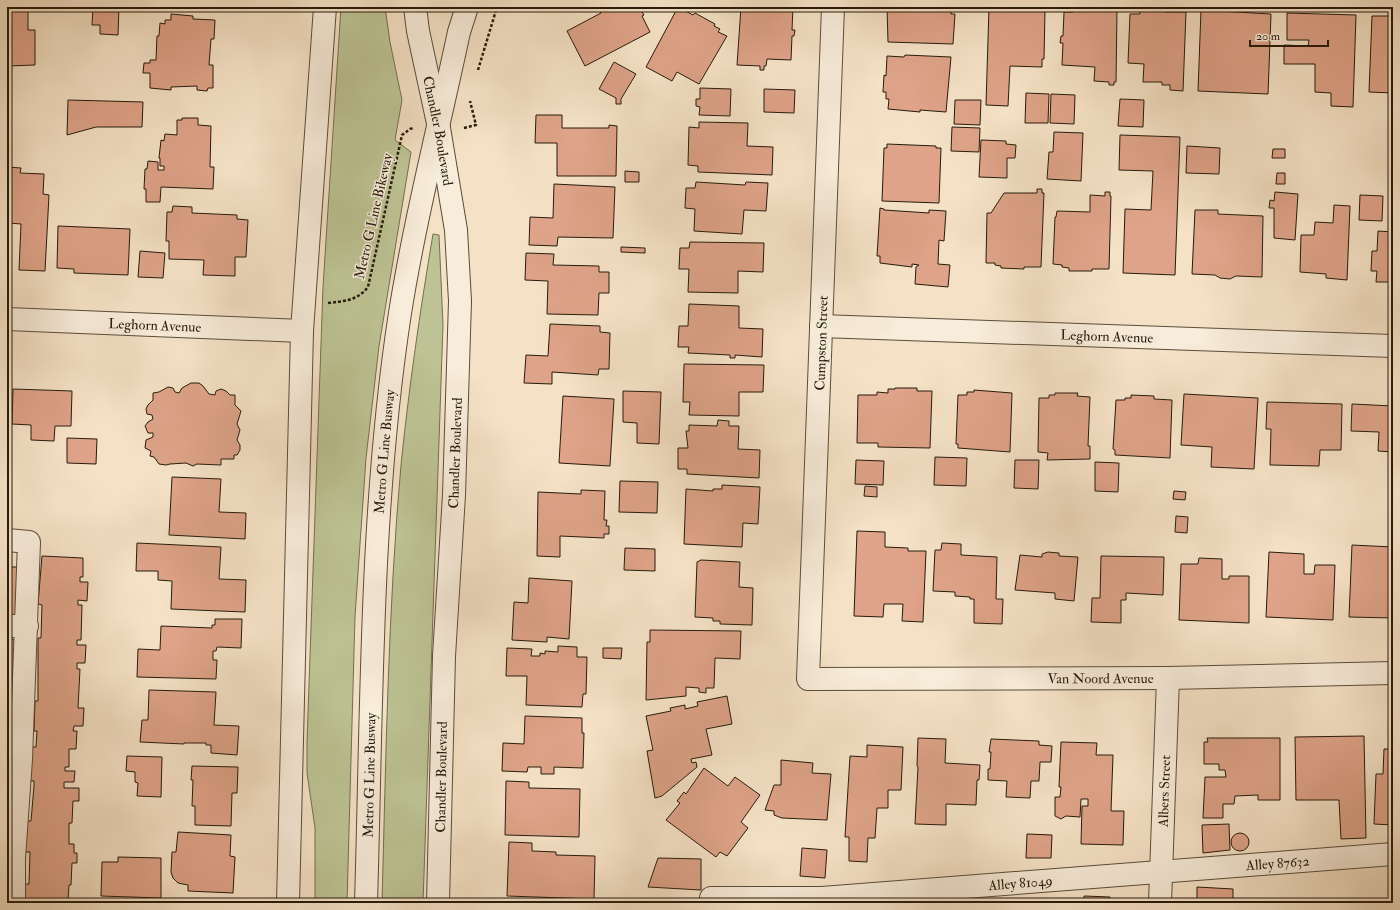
<svg xmlns="http://www.w3.org/2000/svg" width="1400" height="910" viewBox="0 0 1400 910" font-family="'IM FELL Double Pica',serif">
<style>
.green{fill:#bdc394;stroke:#726f50}
.building{fill:#dea388;stroke:#261b0c}
.lines{fill:none;stroke-linecap:round;stroke-linejoin:round}
.minor-casing{stroke:#5a4d3a;stroke-width:24}
.path{stroke:#261b0c;stroke-width:2.5;stroke-dasharray:3 2;stroke-linecap:butt}
.minor{stroke:#f8ecda;stroke-width:22}
.labels{text-anchor:middle;stroke-width:3;stroke-linejoin:round;paint-order:stroke}
.street-label{font-size:14px;fill:#261b0c;stroke:#f8ecda}
</style>
<rect width="100%" height="100%" fill="#f5e2c6"/>
<filter id="stains"><feTurbulence type="fractalNoise" baseFrequency=".005" numOctaves="4"/><feColorMatrix values="0 0 0 0 .2 0 0 0 0 .09 0 0 0 0 .02 0 0 0 .5 -.17"/></filter>
<radialGradient id="worn" r=".72"><stop offset=".6" stop-color="#630" stop-opacity="0"/><stop offset="1" stop-color="#630" stop-opacity=".3"/></radialGradient>
<g class="green">
<polygon points="341,7 385,7 390,42 402,100 395,140 411,152 379,346 366,458 355,616 347,903 315,903 315,828 307,773 307,742 323,287"/>
<path d="M433,234L439,235L443,325L423,903H382C386,757 388,610 401,465C409,387 420,311 433,234Z"/>
</g>
<g class="building">
<polygon points="7,7 28,7 28,30 35,30 35,65 8,66"/>
<polygon points="93,7 119,7 118,35 100,34 100,25 92,25"/>
<polygon points="598,7 639,7 644,15 642,16 650,32 585,66 567,31 601,13"/>
<polygon points="678,7 693,15 695,13 715,24 714,26 720,29 718,32 727,36 699,84 677,72 672,81 646,67"/>
<polygon points="741,7 793,7 792,30 795,30 794,36 792,36 791,60 767,59 766,66 764,66 764,70 760,70 760,66 737,65"/>
<polygon points="887,7 951,7 951,14 955,14 953,44 888,42"/>
<polygon points="989,7 1045,9 1044,59 1042,59 1042,67 1010,66 1008,106 986,105"/>
<polygon points="1086,7 1117,10 1116,82 1114,82 1114,85 1109,85 1109,82 1094,81 1095,67 1062,65 1063,43 1060,43 1061,36 1063,36 1064,12 1073,12 1073,8"/>
<polygon points="1150,9 1165,9 1165,12 1186,12 1183,91 1170,90 1170,85 1162,85 1162,82 1143,82 1144,64 1128,63 1130,14 1140,14 1140,11 1150,11"/>
<polygon points="1201,10 1271,14 1268,94 1198,91"/>
<polygon points="1287,13 1356,15 1353,107 1331,106 1331,93 1315,92 1315,64 1284,64 1284,45 1308,46 1309,40 1287,40"/>
<polygon points="171,14 193,16 193,19 215,20 214,39 211,39 209,65 213,65 213,88 208,88 207,91 197,90 197,86 171,87 171,90 150,88 150,73 143,73 144,63 150,63 150,60 156,60 157,36 159,36 160,23 165,24 165,20 171,20"/>
<polygon points="1372,16 1393,16 1393,93 1369,92"/>
<polygon points="905,55 951,57 946,112 920,110 920,112 888,109 889,99 886,99 886,92 883,92 884,75 886,76 887,56 904,57"/>
<polygon points="614,62 636,74 621,99 621,104 616,104 616,98 599,89"/>
<polygon points="700,88 731,89 730,116 699,115 700,107 696,106 696,99 700,99"/>
<polygon points="764,89 795,90 794,113 764,112"/>
<polygon points="1026,93 1049,94 1048,123 1025,123"/>
<polygon points="1051,94 1075,95 1074,124 1050,123"/>
<polygon points="1120,99 1144,100 1143,127 1118,126"/>
<polygon points="68,100 143,102 142,127 96,127 67,135"/>
<polygon points="955,100 981,100 980,125 954,124"/>
<polygon points="536,115 562,115 562,128 609,128 609,125 617,126 616,176 557,176 557,143 535,143"/>
<polygon points="182,118 198,118 198,125 211,126 210,167 214,167 213,189 161,187 160,202 146,202 146,189 144,189 145,169 147,169 148,161 158,162 158,170 164,170 164,166 160,166 160,158 159,158 161,140 164,141 165,134 177,135 177,120 182,120"/>
<polygon points="699,122 748,123 747,146 773,147 772,175 698,172 698,166 688,165 689,127 699,128"/>
<polygon points="952,127 980,128 979,152 951,151"/>
<polygon points="1054,132 1083,133 1081,181 1047,179 1049,152 1053,152"/>
<polygon points="1120,135 1180,137 1175,275 1123,273 1125,209 1151,210 1153,171 1119,170"/>
<polygon points="981,140 1006,141 1006,144 1016,145 1015,158 1007,158 1007,178 979,177"/>
<polygon points="887,144 936,146 936,148 941,148 939,203 882,201 884,148 887,148"/>
<polygon points="1187,146 1220,148 1219,174 1186,173"/>
<polygon points="1273,149 1285,149 1285,158 1272,158"/>
<polygon points="7,167 21,168 20,173 44,174 43,194 49,195 45,271 19,270 21,224 9,223 8,230 7,230"/>
<polygon points="625,171 639,172 639,182 625,182"/>
<polygon points="1277,173 1285,173 1285,184 1276,184"/>
<polygon points="696,182 745,185 746,182 768,183 766,211 744,210 742,234 694,231 695,209 685,208 686,188 695,188"/>
<polygon points="554,184 615,187 613,238 558,237 557,246 529,245 530,217 553,218"/>
<polygon points="1037,189 1042,189 1042,193 1044,193 1041,267 1024,267 1024,269 1001,268 1001,266 995,265 995,263 986,263 987,213 991,213 1004,193 1037,193"/>
<polygon points="1105,192 1110,192 1110,196 1111,196 1109,269 1092,269 1092,271 1069,271 1069,268 1062,267 1062,265 1053,264 1055,217 1056,217 1057,211 1090,212 1090,195 1105,196"/>
<polygon points="1275,192 1298,194 1295,240 1274,238 1274,208 1269,208 1270,200 1274,201"/>
<polygon points="1360,195 1383,196 1382,221 1359,220"/>
<polygon points="1334,205 1350,206 1347,280 1326,278 1326,274 1300,272 1301,235 1314,235 1315,222 1333,223"/>
<polygon points="173,206 192,207 192,213 237,215 237,219 248,220 246,257 235,257 235,276 203,275 204,260 169,259 169,241 166,241 167,212 172,212"/>
<polygon points="880,208 884,209 884,210 929,213 929,210 946,211 944,241 939,240 938,264 950,265 948,287 915,284 916,267 919,265 912,264 912,267 880,263 880,256 877,256"/>
<polygon points="1195,210 1218,210 1218,214 1263,216 1262,277 1236,276 1230,279 1220,278 1215,275 1192,274"/>
<polygon points="58,226 130,229 128,275 74,273 74,269 57,268"/>
<polygon points="1378,231 1393,232 1393,282 1376,282 1377,271 1371,271 1372,251 1377,251"/>
<polygon points="690,242 764,243 763,272 738,271 738,293 688,292 689,269 679,269 680,248 689,248"/>
<polygon points="621,247 645,248 645,253 621,252"/>
<polygon points="140,251 165,253 163,278 138,277"/>
<polygon points="526,253 554,254 553,265 599,266 599,272 609,272 609,293 599,293 598,315 547,314 548,281 525,280"/>
<polygon points="689,304 739,306 739,328 763,329 762,357 735,355 735,358 730,358 730,355 688,353 689,347 678,347 679,326 688,326"/>
<polygon points="550,324 600,326 600,332 610,333 609,369 599,369 598,375 552,372 552,384 524,383 526,355 548,356"/>
<polygon points="684,364 764,365 763,392 739,392 739,416 689,415 690,402 683,402"/>
<polygon points="191,383 199,383 203,386 209,394 215,395 216,391 221,389 226,391 230,395 235,395 235,405 241,411 237,424 240,430 237,440 240,445 240,450 237,455 234,455 234,459 221,459 221,465 197,464 193,466 186,463 170,464 166,465 159,464 154,457 150,456 151,451 145,448 146,440 153,437 153,433 148,433 145,426 148,422 153,419 152,415 147,414 146,409 148,405 153,400 153,393 159,392 168,387 173,388 175,392 179,393 182,388"/>
<polygon points="895,388 917,388 917,391 932,391 930,448 878,447 878,443 857,443 858,395 877,395 877,392 888,393 888,389 895,389"/>
<polygon points="13,389 72,391 71,426 55,426 54,441 31,440 31,425 12,424"/>
<polygon points="974,390 1012,393 1010,452 958,448 958,444 956,444 958,395 967,395 967,392 974,392"/>
<polygon points="623,391 661,392 659,444 637,443 637,423 623,422"/>
<polygon points="1055,393 1078,393 1077,396 1090,397 1088,446 1090,446 1090,459 1047,460 1048,453 1038,452 1039,398 1049,398 1049,395 1055,395"/>
<polygon points="1184,394 1258,398 1254,469 1211,467 1212,447 1181,445"/>
<polygon points="1131,395 1154,396 1154,399 1172,400 1170,458 1115,455 1115,450 1113,449 1116,400 1125,400 1125,398 1131,398"/>
<polygon points="563,396 614,399 610,466 559,463"/>
<polygon points="1267,402 1342,404 1341,450 1320,450 1319,466 1270,465 1271,429 1266,429"/>
<polygon points="1352,404 1393,406 1393,452 1378,451 1379,432 1351,431"/>
<polygon points="718,420 729,421 729,426 739,426 738,449 760,450 759,478 687,474 687,469 678,469 678,448 688,448 686,431 689,431 689,425 717,426"/>
<polygon points="67,438 97,439 96,464 67,463"/>
<polygon points="935,457 967,458 966,486 934,485"/>
<polygon points="856,460 884,461 883,485 855,484"/>
<polygon points="1015,460 1039,460 1038,489 1014,488"/>
<polygon points="1095,462 1119,463 1118,492 1095,491"/>
<polygon points="172,477 221,479 219,512 246,513 245,539 169,535"/>
<polygon points="620,481 658,482 657,513 619,512"/>
<polygon points="722,485 760,487 758,524 743,523 742,547 684,544 686,489 713,491 713,489 722,489"/>
<polygon points="865,486 877,487 877,497 864,496"/>
<polygon points="581,490 605,491 604,520 607,520 606,526 609,526 609,534 604,534 604,538 560,536 560,557 537,556 538,492 581,494"/>
<polygon points="1174,491 1186,492 1185,500 1173,499"/>
<polygon points="1176,516 1188,517 1187,533 1175,532"/>
<polygon points="857,531 885,532 885,547 908,548 908,551 926,551 923,622 902,621 903,604 884,604 883,617 854,616"/>
<polygon points="137,543 221,547 219,579 246,580 245,612 171,609 172,581 158,580 158,571 136,571"/>
<polygon points="942,543 961,544 961,555 997,557 996,599 1003,599 1002,624 974,623 974,599 970,599 970,597 955,596 955,592 933,591 935,550 941,550"/>
<polygon points="1352,545 1393,547 1393,618 1349,617"/>
<polygon points="625,548 655,549 655,571 624,570"/>
<polygon points="1048,552 1059,553 1059,556 1078,557 1074,601 1055,599 1055,593 1015,590 1020,555 1042,557 1042,554"/>
<polygon points="1269,552 1304,554 1304,574 1314,574 1315,565 1335,565 1333,620 1266,617"/>
<polygon points="42,556 83,558 83,577 80,577 80,582 88,582 87,601 78,600 78,605 82,605 81,640 77,640 77,645 86,645 85,663 77,663 77,669 80,669 78,708 84,708 83,726 74,726 73,731 77,731 76,749 69,749 69,767 65,767 65,771 75,771 74,782 64,782 64,788 79,788 79,801 73,801 72,823 69,823 69,844 74,844 74,853 77,853 77,863 72,863 71,885 69,885 68,902 64,903 21,903 24,884 29,884 30,852 22,852 27,821 31,821 34,786 34,781 25,780 30,747 36,747 37,731 34,731 35,701 38,701 38,638 41,638 42,605 38,604"/>
<polygon points="1101,556 1164,557 1163,595 1126,593 1126,600 1121,600 1121,623 1091,622 1092,598 1100,598"/>
<polygon points="1199,558 1222,559 1222,579 1229,579 1229,576 1249,576 1249,623 1179,620 1181,564 1198,564"/>
<polygon points="701,560 740,562 739,587 753,588 752,625 720,624 720,621 713,621 713,618 695,617 697,562"/>
<polygon points="7,567 17,567 16,617 7,617"/>
<polygon points="529,578 572,581 569,639 547,637 547,642 512,640 514,602 528,603"/>
<polygon points="215,619 242,619 241,648 217,647 216,651 213,651 213,660 217,660 216,679 137,677 138,649 160,650 161,626 212,628 212,625 215,625"/>
<polygon points="650,630 741,631 740,659 715,658 714,688 706,688 706,693 699,692 699,688 686,687 686,696 646,700 647,642 650,642"/>
<polygon points="7,639 16,640 15,682 12,681 12,690 7,690"/>
<polygon points="558,646 577,647 577,657 587,657 586,694 583,694 582,707 526,705 527,676 506,676 507,648 532,649 531,656 540,656 540,653 545,654 545,651 558,652"/>
<polygon points="603,648 622,648 621,659 603,658"/>
<polygon points="149,690 216,692 214,725 239,726 237,755 211,753 211,745 206,745 206,743 184,743 184,744 140,742 142,720 148,720"/>
<polygon points="727,696 732,724 706,729 712,755 691,759 692,763 696,762 697,767 662,796 655,798 647,751 653,750 646,716 671,711 670,708 685,705 685,709 698,706 697,702"/>
<polygon points="525,716 582,718 582,733 584,733 583,768 554,767 554,774 541,774 541,767 528,767 527,772 502,771 503,743 524,744"/>
<polygon points="1364,736 1366,838 1341,839 1339,800 1296,800 1295,737"/>
<polygon points="918,738 946,739 945,763 980,765 979,780 977,780 976,805 946,804 946,825 915,824 918,767 917,766"/>
<polygon points="1207,738 1280,738 1280,800 1258,800 1258,795 1235,796 1234,804 1223,804 1223,818 1203,818 1205,777 1226,777 1225,770 1219,770 1219,764 1204,764 1204,742 1208,742"/>
<polygon points="991,739 1039,741 1039,745 1052,746 1051,762 1040,762 1039,781 1031,781 1030,798 1006,797 1007,781 988,780 988,769 990,769 991,752 989,752"/>
<polygon points="1061,742 1097,743 1096,755 1113,755 1111,811 1124,811 1123,845 1081,844 1082,806 1088,806 1088,799 1081,799 1080,817 1066,816 1061,819 1055,816 1055,797 1060,797 1061,787 1059,787"/>
<polygon points="867,745 903,747 901,790 888,790 888,808 877,808 875,838 868,838 867,862 849,861 849,837 845,837 850,756 867,757"/>
<polygon points="1384,749 1393,749 1393,825 1374,824 1376,774 1383,774"/>
<polygon points="127,756 162,757 161,797 137,796 138,783 135,782 135,772 126,771"/>
<polygon points="781,760 813,763 812,773 831,774 827,820 782,818 774,815 774,811 765,810 774,785 781,785"/>
<polygon points="192,766 238,767 237,793 232,793 231,826 195,825 195,806 192,806 193,780 191,780"/>
<polygon points="704,768 728,786 735,777 760,795 741,822 748,828 727,856 720,852 716,857 666,820 680,803 677,801 684,792 686,794"/>
<polygon points="506,781 529,782 529,788 580,789 579,837 505,835"/>
<polygon points="1229,824 1230,850 1203,853 1202,825"/>
<polygon points="178,832 231,835 230,856 235,857 233,893 188,891 188,885 178,883 173,878 171,872 172,852 176,852"/>
<circle cx="1240" cy="842" r="9"/>
<polygon points="1027,834 1052,835 1051,858 1026,858"/>
<polygon points="509,842 532,843 532,851 556,852 556,855 595,856 594,899 507,896"/>
<polygon points="802,848 827,850 825,878 800,876"/>
<polygon points="118,857 161,858 161,898 101,896 102,862 118,862"/>
<polygon points="658,858 701,859 701,890 648,887"/>
<polygon points="1197,887 1233,889 1233,903 1197,903"/>
<polygon points="1084,896 1110,897 1110,903 1084,903"/>
<rect x="601" y="900" width="10" height="3"/>
</g>
<g class="lines">
<defs>
<g id="minor">
<path id="s1" d="M415,7L418,31L439,128L456,230L460,301L454,495L444,656L438,903"/>
<path id="s2" d="M833,7L808,679L1168,678L1393,673"/>
<path id="s3" d="M7,319L302,331"/>
<path id="s4" d="M821,326L1393,346"/>
<polyline points="7,540 29,542 21,759 14,858 14,903"/>
<polyline points="7,626 27,626"/>
<path id="s5" d="M711,898H822L1393,854"/>
<polyline points="288,903 302,331 325,7"/>
<path id="s6" d="M366,903C372,707 370,508 400,313C415,219 439,126 459,32L467,7"/>
<path id="s7" d="M1160,903L1168,678"/>
</g>
</defs>
<use href="#minor" class="minor-casing"/>
<g class="path">
<polyline points="478,70 497,7"/>
<polyline points="464,128 476,125 470,101"/>
<path d="M328,303C344,301 357,301 368,287L402,135L410,129L413,128"/>
</g>
<use href="#minor" class="minor"/>
</g>
<g class="labels">
<g class="street-label">
<text dy="5" stroke="none"><textPath href="#s1" startOffset="126">Chandler Boulevard</textPath></text>
<text transform="translate(373 216) rotate(-77)" y="5">Metro G Line Bikeway</text>
<text dy="5" stroke="none"><textPath href="#s3" startOffset="148">Leghorn Avenue</textPath></text>
<text dy="5" stroke="none"><textPath href="#s4" startOffset="286">Leghorn Avenue</textPath></text>
<text transform="translate(821 343) rotate(-88)" y="5">Cumpston Street</text>
<text dy="5" stroke="none"><textPath href="#s6" startOffset="452">Metro G Line Busway</textPath></text>
<text transform="translate(455 453) rotate(-88)" y="5">Chandler Boulevard</text>
<text dy="5" stroke="none"><textPath href="#s2" startOffset="965">Van Noord Avenue</textPath></text>
<text dy="5" stroke="none"><textPath href="#s6" startOffset="128">Metro G Line Busway</textPath></text>
<text transform="translate(441 777) rotate(-89)" y="5">Chandler Boulevard</text>
<text dy="5" stroke="none"><textPath href="#s7" startOffset="112">Albers Street</textPath></text>
<text dy="5" stroke="none"><textPath href="#s5" startOffset="568">Alley 87632</textPath></text>
<text dy="5" stroke="none"><textPath href="#s5" startOffset="310">Alley 81049</textPath></text>
</g>
</g>
<rect width="1400" height="910" fill="none" stroke="#f5e2c6" stroke-width="24"/>
<rect x="8" y="8" width="1384" height="894" fill="none" stroke="#261b0c" stroke-width="2"/>
<rect x="12" y="12" width="1376" height="886" fill="none" stroke="#261b0c"/>
<path d="M1250 40v6h78v-6" fill="none" stroke="#261b0c" stroke-width="2"/>
<text x="1256" y="40" font-size="12" fill="#261b0c" stroke="#f8ecda" stroke-width="3" paint-order="stroke">20 m</text>
<rect width="100%" height="100%" filter="url(#stains)"/>
<rect width="100%" height="100%" fill="url(#worn)"/>
</svg>
